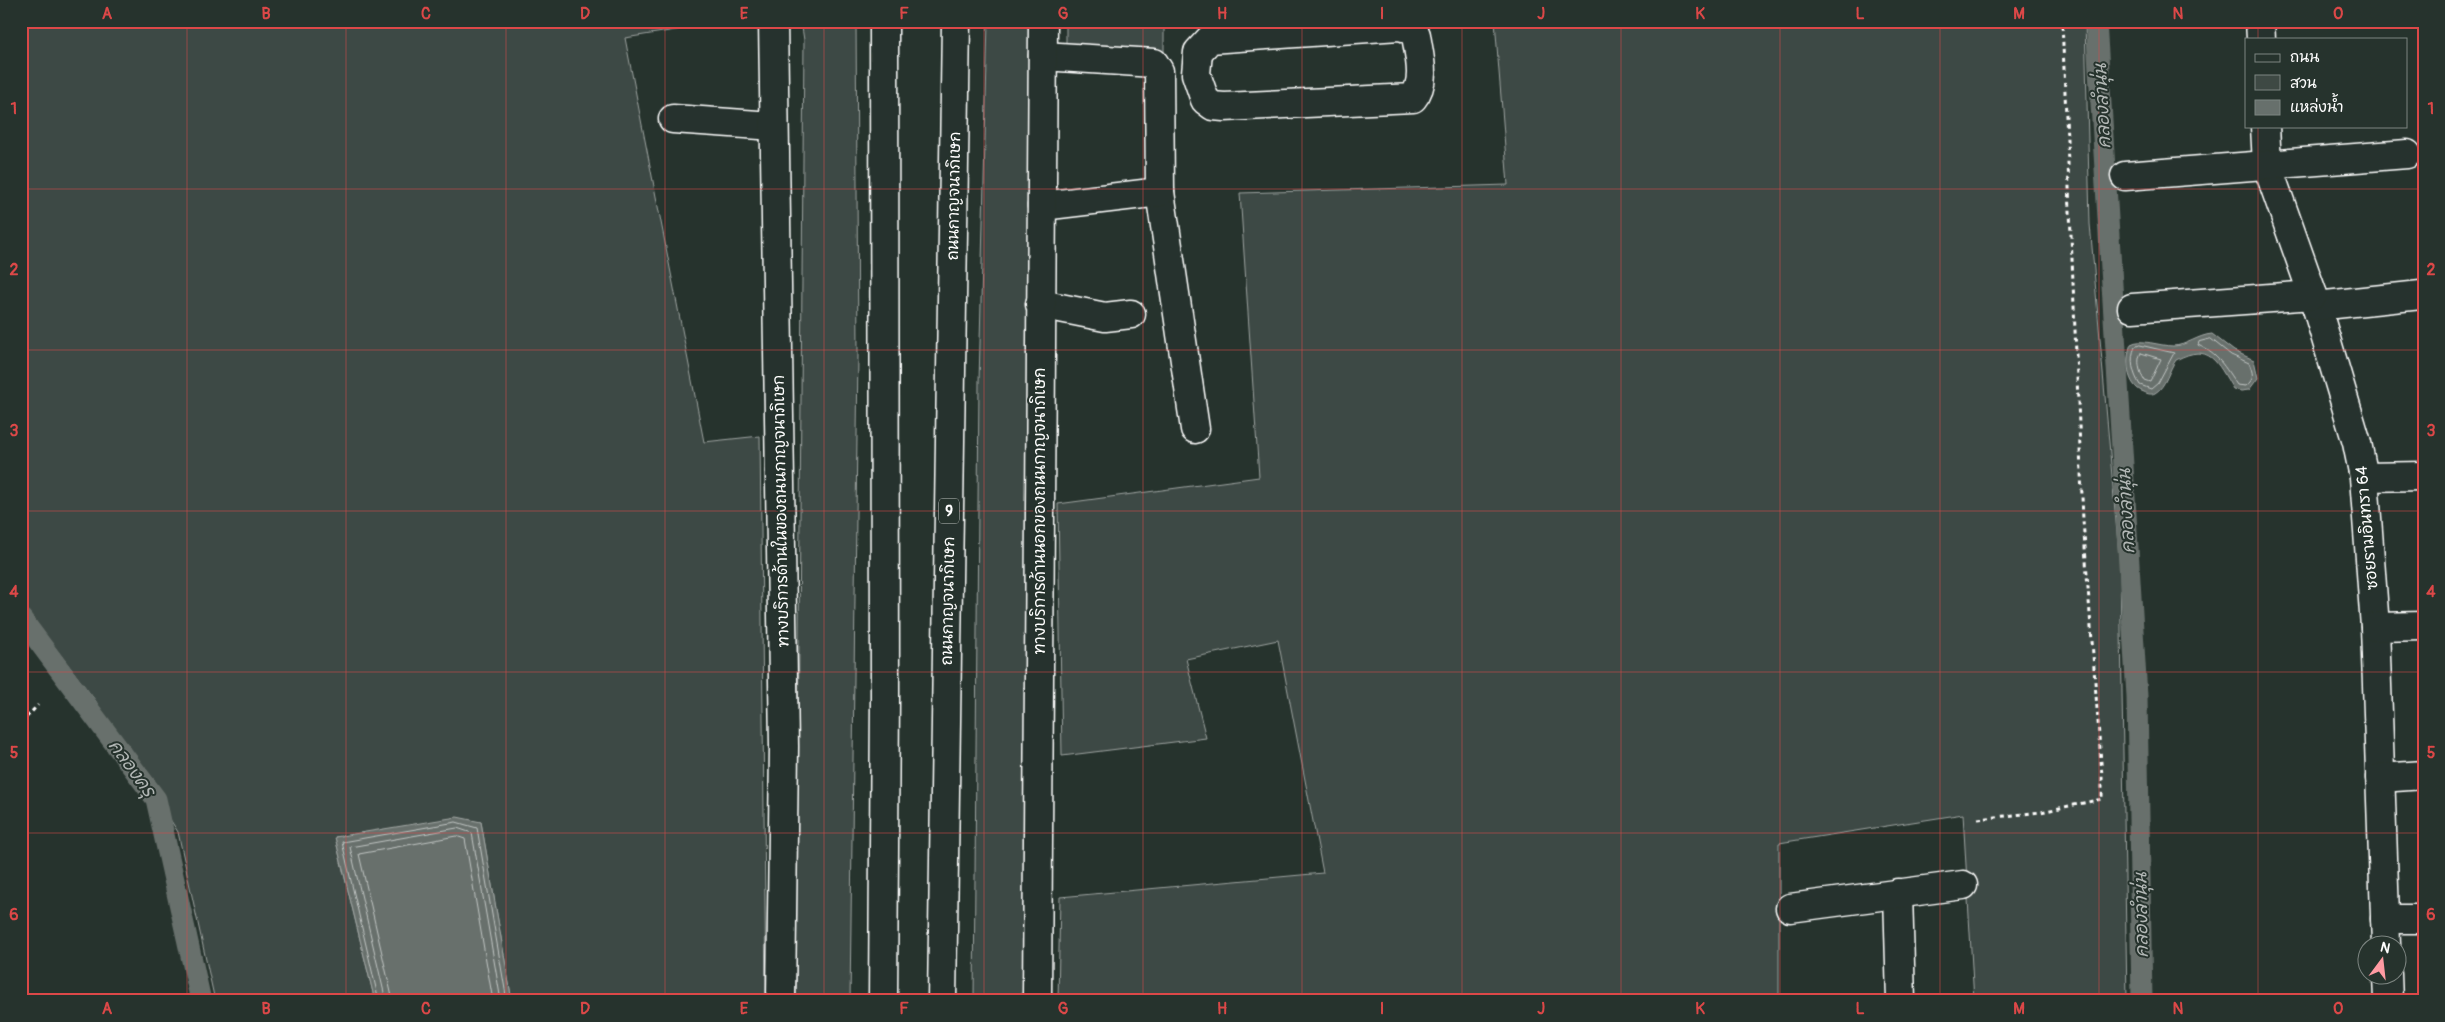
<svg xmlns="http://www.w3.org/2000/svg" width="2445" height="1022" viewBox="0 0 2445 1022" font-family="Pangolin,'Playpen Sans Thai',sans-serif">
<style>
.green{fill:#3e4944;stroke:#9ea4a2}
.water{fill:#67706c;stroke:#a4a9a7}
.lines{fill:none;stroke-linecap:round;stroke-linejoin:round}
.shore{stroke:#c2c6c4;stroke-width:1}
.canal{stroke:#67706c;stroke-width:21}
.minor-casing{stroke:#fff;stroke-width:31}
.major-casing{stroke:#fff;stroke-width:31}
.highway-casing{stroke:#fff;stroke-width:31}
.path{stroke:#fff;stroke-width:3;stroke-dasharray:4 4;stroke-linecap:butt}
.minor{stroke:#26332d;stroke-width:28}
.major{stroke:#26332d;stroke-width:28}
.highway{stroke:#26332d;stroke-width:28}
.grid{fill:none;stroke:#dc4848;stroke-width:1;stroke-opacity:0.55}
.labels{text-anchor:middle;stroke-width:4;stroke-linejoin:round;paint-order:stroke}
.shield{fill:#26332d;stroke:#bec2c0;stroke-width:1}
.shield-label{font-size:15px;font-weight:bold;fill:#fff}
.street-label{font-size:16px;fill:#fff;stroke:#26332d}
.water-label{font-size:18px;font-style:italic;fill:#b3b8b6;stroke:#26332d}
.neatline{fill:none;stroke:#dc4848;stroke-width:2}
.grid-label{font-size:16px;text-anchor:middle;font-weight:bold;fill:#dc4848}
</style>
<rect width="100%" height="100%" fill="#26332d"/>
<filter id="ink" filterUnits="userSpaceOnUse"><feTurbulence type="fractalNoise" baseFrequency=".02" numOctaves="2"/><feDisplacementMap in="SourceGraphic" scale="10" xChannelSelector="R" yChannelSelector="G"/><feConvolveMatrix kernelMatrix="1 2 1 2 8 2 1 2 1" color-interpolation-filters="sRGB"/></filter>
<g filter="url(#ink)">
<g class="green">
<polygon points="21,21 733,21 625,38 704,442 760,436 766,1001 512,1001 481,822 335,837 375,1001 215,1001 178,832 95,700 21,603"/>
<polygon points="801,21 856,21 858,354 850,1001 796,1001 804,40"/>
<polygon points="988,21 1037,21 1027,1001 974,1001 979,382"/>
<polygon points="1066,21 1164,21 1164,66 1066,67"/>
<polygon points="1495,21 2085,21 2090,224 2120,568 2127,1001 1974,1001 1963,814 1779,843 1779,1001 1058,1001 1060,897 1323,873 1278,640 1186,659 1206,738 1062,756 1058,504 1259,477 1240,193 1508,185"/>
</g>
<g class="water">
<path d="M2212,334L2234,351L2254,360L2258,378L2249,390L2241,391L2233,389C2217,362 2210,342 2176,360C2169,369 2166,387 2155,393C2151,395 2148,394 2144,392C2126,386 2125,359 2131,344C2141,338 2159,346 2173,346C2186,346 2198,335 2212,334Z"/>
<polygon points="457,817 481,822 512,1001 375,1001 335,837"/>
</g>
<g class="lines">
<g class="shore">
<path d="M2211,339L2231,355L2249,363C2253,373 2255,379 2246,386L2237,385C2224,366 2219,355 2198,345L2199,342Z"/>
<path d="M2140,345L2174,353L2158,383L2151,389L2140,385C2133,374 2129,359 2135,347Z"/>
<path d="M2141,353L2161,359L2150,382L2144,380C2140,373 2136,360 2141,353Z"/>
<polyline points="379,1001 342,842 456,822 477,828 507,1001"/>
<polyline points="386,1001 350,847 457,828 472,833 501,1001"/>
<polyline points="393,1001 359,854 456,836 465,839 493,1001"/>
</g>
<g class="canal">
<polyline points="2096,21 2137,696 2142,1001"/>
<polyline points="21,618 156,799 201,1001"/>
</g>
<defs>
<g id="minor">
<polyline points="2260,21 2261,39"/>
<path d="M1399,26L1407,28L1416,35C1419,56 1427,81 1413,98L1224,107L1213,106L1205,100L1196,74L1198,52L1210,39Z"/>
<polyline points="673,119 774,126"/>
<polyline points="2265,126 2267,165 2313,295 2357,443 2364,477 2375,627 2386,944"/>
<polyline points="2125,176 2407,154"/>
<polyline points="1160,192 1195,429"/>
<polyline points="1042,206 1160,192 1159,71 1154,63 1043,56"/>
<polyline points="1040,304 1105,317 1131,314"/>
<polyline points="2316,306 2421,295"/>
<polyline points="2132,308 2313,295"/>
<polyline points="2364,477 2424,476"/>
<polyline points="2375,627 2424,626"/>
<polyline points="2380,778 2424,775"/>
<polyline points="1898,893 1901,1001"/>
<polyline points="1790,908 1963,885"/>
<polyline points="2385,919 2424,919"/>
<polyline points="2387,974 2388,1001"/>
</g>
<g id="major">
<polyline points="773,21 784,746 781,1001"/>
<polyline points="1037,1001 1043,21"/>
</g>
<g id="highway">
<polyline points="883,1001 885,696 884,21"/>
<polyline points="942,1001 956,21"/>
</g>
</defs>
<use href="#minor" class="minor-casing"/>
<use href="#major" class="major-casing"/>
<use href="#highway" class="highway-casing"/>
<g class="path">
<polyline points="21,723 38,705"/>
<polyline points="1978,819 2041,812 2102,799 2102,776 2083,520 2062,21"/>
</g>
<use href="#minor" class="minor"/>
<use href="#major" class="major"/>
<use href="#highway" class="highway"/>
</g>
</g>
<path class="grid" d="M187,21V1001M346,21V1001M506,21V1001M665,21V1001M824,21V1001M984,21V1001M1143,21V1001M1302,21V1001M1462,21V1001M1621,21V1001M1780,21V1001M1940,21V1001M2099,21V1001M2258,21V39M2258,126V1001M21,189H2424M21,350H2424M21,511H2424M21,672H2424M21,833H2424"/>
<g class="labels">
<rect class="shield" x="939" y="498.5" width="20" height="25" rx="4"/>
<g class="shield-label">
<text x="949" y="516">9</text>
</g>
<g class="street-label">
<text transform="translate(953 196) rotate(-89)" y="6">ถนนกาญจนาภิเษก</text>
<text transform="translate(780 511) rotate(-91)" y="6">ทางบริการด้านในของถนนกาญจนาภิเษก</text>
<text transform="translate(1039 511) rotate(-90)" y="6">ทางบริการด้านนอกของถนนกาญจนาภิเษก</text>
<text transform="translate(2366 528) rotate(-95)" y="6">ซอยรามอินทรา 64</text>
<text transform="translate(947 601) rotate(-89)" y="6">ถนนกาญจนาภิเษก</text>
</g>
<g class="water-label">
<text transform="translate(2102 106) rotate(-93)" y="6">คลองลำนุ่น</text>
<text transform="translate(2126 511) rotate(-93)" y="6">คลองลำนุ่น</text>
<text transform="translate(132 768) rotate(54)" y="6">คลองครุ</text>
<text transform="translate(2141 915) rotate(-91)" y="6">คลองลำนุ่น</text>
</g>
</g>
<rect width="2445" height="1022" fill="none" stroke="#26332d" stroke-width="55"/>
<rect x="2245" y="38" width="162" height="90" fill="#26332d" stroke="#7d8581"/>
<rect x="2255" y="54" width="25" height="8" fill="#26332d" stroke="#7d8581"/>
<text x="2290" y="62" font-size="15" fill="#ffffff">ถนน</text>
<rect x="2255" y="75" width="25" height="15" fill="#3e4944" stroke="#7d8581"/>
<text x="2290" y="88" font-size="15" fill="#ffffff">สวน</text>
<rect x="2255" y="100" width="25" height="15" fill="#67706c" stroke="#7d8581"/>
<text x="2290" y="112" font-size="15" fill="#ffffff">แหล่งน้ำ</text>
<g transform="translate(2382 960) rotate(15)"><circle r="24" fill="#26332d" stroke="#7d8581"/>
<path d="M0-4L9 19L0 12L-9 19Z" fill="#ff9aa2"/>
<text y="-8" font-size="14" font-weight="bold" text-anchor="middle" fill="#ffffff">N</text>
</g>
<rect x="28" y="28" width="2390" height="966" class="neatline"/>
<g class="grid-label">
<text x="107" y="19">A</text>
<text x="266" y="19">B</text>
<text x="426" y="19">C</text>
<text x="585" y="19">D</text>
<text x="744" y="19">E</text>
<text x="904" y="19">F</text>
<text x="1063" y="19">G</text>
<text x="1222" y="19">H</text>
<text x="1382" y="19">I</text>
<text x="1541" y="19">J</text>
<text x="1700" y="19">K</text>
<text x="1860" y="19">L</text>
<text x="2019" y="19">M</text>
<text x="2178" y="19">N</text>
<text x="2338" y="19">O</text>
<text x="14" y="114">1</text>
<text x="2431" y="114">1</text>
<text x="14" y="275">2</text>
<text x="2431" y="275">2</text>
<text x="14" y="436">3</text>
<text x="2431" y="436">3</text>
<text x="14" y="597">4</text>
<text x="2431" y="597">4</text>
<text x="14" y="758">5</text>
<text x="2431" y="758">5</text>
<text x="14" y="920">6</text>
<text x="2431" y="920">6</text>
<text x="107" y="1014">A</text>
<text x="266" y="1014">B</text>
<text x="426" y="1014">C</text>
<text x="585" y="1014">D</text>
<text x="744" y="1014">E</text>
<text x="904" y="1014">F</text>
<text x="1063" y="1014">G</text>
<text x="1222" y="1014">H</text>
<text x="1382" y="1014">I</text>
<text x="1541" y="1014">J</text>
<text x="1700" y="1014">K</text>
<text x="1860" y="1014">L</text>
<text x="2019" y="1014">M</text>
<text x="2178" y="1014">N</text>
<text x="2338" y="1014">O</text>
</g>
</svg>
